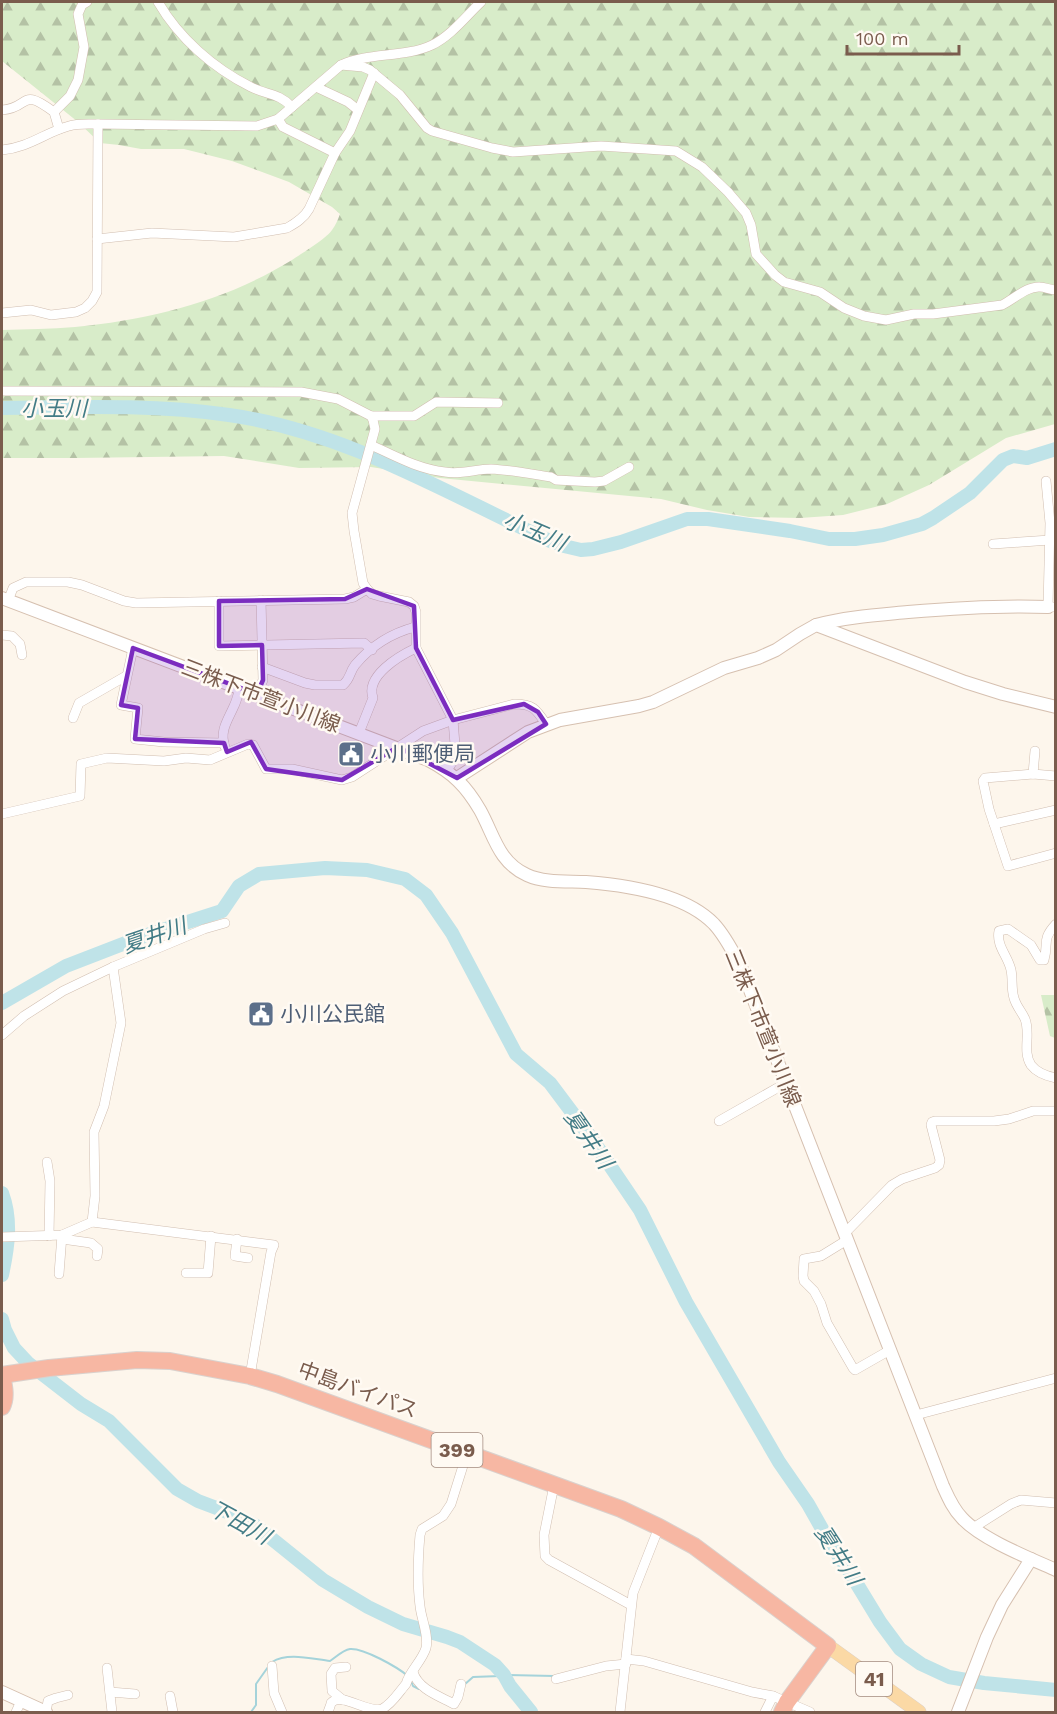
<svg xmlns="http://www.w3.org/2000/svg" width="1057" height="1714" viewBox="0 0 1057 1714" font-family="'Work Sans','Noto Sans JP',sans-serif">
<style>
.forest{fill:url(#forest-firs)}
.lines{fill:none;stroke-linecap:round;stroke-linejoin:round}
.stream{stroke:#a5d3da;stroke-width:2}
.river{stroke:#bfe3e8;stroke-width:14}
.street-casing{stroke:#d1beb0;stroke-width:10}
.secondary-casing{stroke:#d6c0b0;stroke-width:14}
.primary-casing{stroke:#dad1cd;stroke-width:15}
.highway-casing{stroke:#dad1cd;stroke-width:18}
.street{stroke:#fff;stroke-width:9}
.secondary{stroke:#fff;stroke-width:12}
.primary{stroke:#fbd9a5;stroke-width:14}
.highway{stroke:#f7b7a3;stroke-width:16}
.marked{fill:#7b2cbf;fill-opacity:0.2;stroke:#7b2cbf;stroke-width:4.5;stroke-linejoin:round}
.labels{text-anchor:middle;stroke-width:5;stroke-linejoin:round;paint-order:stroke}
.shield{fill:#fffaf3;stroke:#a28b7f;stroke-width:1.5}
.shield-label{font-size:20px;font-weight:bold;fill:#7a5c4d}
.street-label{font-size:21px;fill:#7a5c4d;stroke:#fffaf3}
.service-label{font-size:21px;fill:#4e5e75;stroke:#fffaf3;text-anchor:start}
.water-label{font-size:22px;font-style:italic;fill:#437c86;stroke:#fffaf3}
</style>
<defs>
<pattern id="forest-firs" width="22" height="20" patternUnits="userSpaceOnUse" patternTransform="scale(1.5)"><rect width="22" height="20" fill="#d8ecc9"/><path d="M5 1l3.5 6h-7zM16 11l3.5 6h-7z" fill="#b4c2a5"/></pattern>
</defs>
<rect width="100%" height="100%" fill="#fdf6ec"/>
<g class="forest">
<path d="M2,2H1055V424L1006,438L929,485L887,504L843,515L800,518L749,517L707,510L661,499L440,478L371,467L299,468L224,456L74,458H2V330C26,329 51,329 75,327C153,319 225,301 292,260C301,254 327,238 332,230C336,225 338,219 340,214L332,207L289,182L232,161L184,149H141L119,145L100,143L78,122L2,61Z"/>
<polygon points="1041,995 1055,995 1055,1038 1050,1036"/>
</g>
<g class="lines">
<g class="stream">
<path d="M272,1662C288,1652 312,1659 330,1661C336,1657 343,1650 350,1649C364,1648 397,1667 408,1676"/>
<polyline points="504,1675 554,1676"/>
<polyline points="411,1681 413,1686 419,1689"/>
<polyline points="464,1685 473,1677 500,1676 503,1674"/>
<polyline points="251,1712 256,1705 256,1684 268,1667"/>
</g>
<g class="river">
<path d="M2,408C77,407 154,404 229,415C344,431 446,493 550,541L564,546L581,550L593,549L621,542L687,519H708L790,531L829,539H855L883,535L922,524L933,518L970,493L1003,460L1013,456L1027,458L1056,449"/>
<polyline points="2,1003 66,966 141,937 222,911 239,886 259,874 325,868 367,870 405,879 426,895 452,933 516,1054 550,1083 592,1139 640,1210 686,1302 779,1462 808,1504 830,1543 849,1571 880,1622 900,1649 921,1664 949,1677 984,1683 1056,1690"/>
<path d="M2,1193C12,1220 8,1247 2,1275"/>
<polyline points="2,1319 5,1330 14,1348 28,1363 81,1404 109,1421 177,1489 198,1501 235,1515 256,1526 323,1580 368,1607 403,1624 447,1637 460,1642 495,1665 504,1675 510,1686 531,1712"/>
</g>
<defs>
<g id="street">
<path d="M158,2C179,38 213,68 251,87C267,95 279,93 292,107"/>
<path d="M341,65L363,67L370,70L400,95L427,128L432,131L492,148L513,152L601,146L676,151L702,167L728,192L746,213L751,225L756,254L775,275L784,282L820,292L844,308L864,316L886,320L914,314H933L1002,305C1014,299 1027,286 1040,287C1046,287 1049,290 1056,290"/>
<polyline points="316,87 348,102 358,110"/>
<path d="M2,110C31,108 19,86 54,112L59,129"/>
<polyline points="54,112 70,96 78,80 84,47 78,14 82,5 87,2"/>
<path d="M98,124L257,126L278,119L341,65C369,52 404,58 432,45C451,36 466,16 481,2"/>
<path d="M2,150C30,147 44,133 69,126C78,123 88,124 98,124L97,292L92,301L85,308L76,312L51,315L31,310L2,313"/>
<polyline points="335,153 350,131 374,73"/>
<path d="M97,239L152,233L234,237L287,228C296,223 304,218 309,209L335,153L283,127L278,119"/>
<polyline points="2,391 301,392 338,399 371,416 373,420 375,429 352,513 354,531 363,583 367,589 372,594 379,596 409,602 414,606 416,612 416,648 453,720 456,757 447,770"/>
<polyline points="371,416 414,416 436,402 498,403"/>
<path d="M371,445C395,456 418,469 445,472C461,475 475,469 491,469C511,470 531,474 551,477L556,480L595,482L604,481L629,467"/>
<polyline points="1046,481 1050,523 1048,607 1056,607"/>
<polyline points="993,544 1050,540"/>
<polyline points="8,601 13,588 26,582 68,582 82,585 124,601 136,603 345,599 354,597 367,589"/>
<polyline points="219,601 219,646 364,643 372,650"/>
<polyline points="2,635 12,636 20,644 22,655"/>
<polyline points="133,648 121,705 138,708 135,739 164,742 224,743"/>
<path d="M262,667L305,683L315,685H343C351,678 349,673 355,665C371,646 392,633 415,627"/>
<polyline points="257,694 263,680 261,600"/>
<polyline points="73,718 79,703 126,676"/>
<path d="M359,733L373,698C365,676 399,656 416,648"/>
<path d="M225,747C219,731 228,720 234,706C237,700 238,694 240,688"/>
<polyline points="1033,774 1035,751"/>
<polyline points="1056,776 1033,774 985,778 983,781 989,809 1008,866 1056,853"/>
<path d="M2,814L80,796L81,764L107,758L164,761L186,758L210,760L248,744L253,745L266,769H292L342,780L352,777L423,731L453,720L514,704C533,704 536,709 546,724"/>
<polyline points="994,824 1056,810"/>
<path d="M1056,924C1041,940 1049,943 1044,960H1040L1031,945L1008,929L999,931C996,946 1008,956 1011,970C1013,979 1011,989 1014,998C1016,1006 1022,1012 1025,1019C1031,1034 1022,1051 1031,1065C1037,1073 1046,1076 1056,1078"/>
<polyline points="2,1035 24,1016 63,991 113,967 204,929 225,923"/>
<polyline points="719,1121 786,1083"/>
<polyline points="47,1162 50,1181 49,1236"/>
<polyline points="92,1222 274,1245 271,1252 250,1376"/>
<polyline points="844,1234 892,1185 902,1179 935,1168 939,1165 940,1160 931,1125 932,1122 935,1121 994,1121 1009,1119 1033,1111 1056,1111"/>
<polyline points="2,1237 62,1235 92,1222 95,1196 94,1132 104,1106 121,1023 113,967"/>
<polyline points="62,1239 91,1243 98,1249 97,1256"/>
<polyline points="237,1239 235,1256 248,1258"/>
<polyline points="847,1240 821,1256 804,1259 803,1276 804,1281 814,1291 821,1304 827,1323 853,1368 855,1370 890,1350"/>
<polyline points="186,1273 208,1273 211,1236"/>
<polyline points="59,1274 62,1235"/>
<polyline points="916,1415 1056,1378"/>
<polyline points="554,1485 544,1535 545,1556 549,1560 631,1605"/>
<polyline points="973,1528 1011,1504 1021,1500 1056,1503"/>
<polyline points="626,1659 644,1661 752,1692 773,1696 810,1712"/>
<polyline points="272,1666 274,1693 282,1712"/>
<polyline points="107,1668 112,1712"/>
<path d="M413,1672C418,1689 439,1696 454,1704L458,1697L461,1684"/>
<polyline points="556,1679 606,1666 626,1664"/>
<polyline points="110,1692 135,1694"/>
<polyline points="170,1696 173,1712"/>
<polyline points="343,1700 332,1691 331,1674 335,1668 346,1667"/>
<polyline points="16,1712 21,1701"/>
<polyline points="46,1712 48,1701 56,1698 68,1695"/>
<path d="M328,1712C328,1712 331,1704 331,1703C341,1691 368,1714 382,1709C392,1704 399,1692 406,1684C409,1672 422,1661 426,1648C429,1635 421,1618 420,1606C417,1583 418,1558 420,1535L422,1529L443,1516L451,1504L467,1453"/>
<polyline points="620,1712 633,1593 659,1527"/>
<polyline points="765,1712 773,1696"/>
</g>
<g id="secondary">
<path d="M2,598L428,760C453,773 466,786 480,810C494,835 498,862 527,875C544,883 567,881 586,882C625,885 685,894 714,924C726,937 733,952 741,967L943,1486C948,1497 953,1509 962,1518C981,1539 1029,1558 1056,1570"/>
<path d="M816,625C846,617 877,615 908,612C955,608 1002,605 1048,607"/>
<polyline points="457,778 528,732 560,720 639,706 653,702 724,668 758,658 776,650 800,634 816,625 965,682 1003,694 1056,707"/>
<polyline points="2,1692 46,1712"/>
<polyline points="958,1712 987,1637 1002,1605 1031,1559"/>
</g>
<polyline id="primary" points="828,1646 919,1712"/>
<g id="highway">
<polyline points="2,1375 49,1368 137,1360 170,1361 250,1376 277,1384 621,1509 659,1527 694,1546 828,1646 787,1702 782,1712"/>
<path d="M2,1407C7,1397 4,1385 2,1375"/>
</g>
</defs>
<use href="#street" class="street-casing"/>
<use href="#secondary" class="secondary-casing"/>
<use href="#primary" class="primary-casing"/>
<use href="#highway" class="highway-casing"/>
<use href="#street" class="street"/>
<use href="#secondary" class="secondary"/>
<use href="#primary" class="primary"/>
<use href="#highway" class="highway"/>
</g>
<path class="marked" d="M367,589L414,606L416,648L453,720L524,704L538,712L546,724L457,778L398,747L342,780L266,769L251,742L227,752L224,743L135,739L138,708L121,705L133,648L257,694L263,680L262,645L219,646V601L345,599Z"/>
<defs>
<symbol id="civic-square" viewBox="-11 -11 22 22"><rect x="-9" y="-9" width="18" height="18" rx="4" fill="#5c6f8a" stroke="#fffaf3"/><path d="M-.6-6.5H3V-4.5H.6V-3L4-1V1h2V6H-6V1h2V-1L-.6-3ZM-1.2 2.5V6h2.4V2.5Z" fill="#fff"/></symbol>
</defs>
<g fill-rule="evenodd">
<use href="#civic-square" x="336" y="739" width="30" height="30"/>
<use href="#civic-square" x="246" y="999" width="30" height="30"/>
</g>
<g class="labels">
<g class="shield">
<rect x="431.5" y="1433" width="51" height="34" rx="4.5"/>
<rect x="856" y="1662" width="36" height="34" rx="4.5"/>
</g>
<g class="shield-label">
<text x="457" y="1457">399</text>
<text x="874" y="1686">41</text>
</g>
<g class="street-label">
<text transform="translate(261 696) rotate(21)" y="7">三株下市萱小川線</text>
<text transform="translate(763 1028) rotate(68)" y="7">三株下市萱小川線</text>
<text transform="translate(358 1390) rotate(20)" y="7">中島バイパス</text>
</g>
<g class="service-label">
<text x="370" y="761">小川郵便局</text>
<text x="280" y="1021">小川公民館</text>
</g>
<g class="water-label">
<text x="54" y="416">小玉川</text>
<text transform="translate(535 531) rotate(23)" y="8">小玉川</text>
<text transform="translate(154 935) rotate(-19)" y="8">夏井川</text>
<text transform="translate(589 1139) rotate(55)" y="8">夏井川</text>
<text transform="translate(240 1522) rotate(29)" y="8">下田川</text>
<text transform="translate(839 1555) rotate(57)" y="8">夏井川</text>
</g>
</g>
<rect width="1057" height="1714" fill="none" stroke="#7a5c4d" stroke-width="6"/>
<path d="M847 45v9h112v-9" fill="none" stroke="#7a5c4d" stroke-width="3"/>
<text x="856" y="45" font-size="18" fill="#7a5c4d" stroke="#fffaf3" stroke-width="4.5" paint-order="stroke">100 m</text>
</svg>
